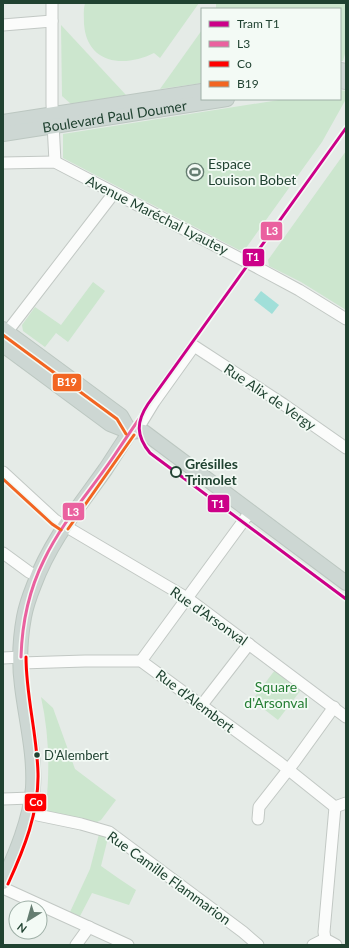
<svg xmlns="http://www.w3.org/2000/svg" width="349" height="948" viewBox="0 0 349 948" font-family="Lato,sans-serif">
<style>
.green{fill:#cce6ce}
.water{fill:#a1dfd9}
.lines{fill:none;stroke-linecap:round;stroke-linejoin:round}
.minor-casing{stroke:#c2c8c4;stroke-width:13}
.major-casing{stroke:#bcc7c1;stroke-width:16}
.minor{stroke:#fbfcfb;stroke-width:11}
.major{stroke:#cdd7d3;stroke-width:14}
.bus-1-casing{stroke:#f3faf5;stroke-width:6}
.bus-2-casing{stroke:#f3faf5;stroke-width:6}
.bus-3-casing{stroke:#f3faf5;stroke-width:6}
.bus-1{stroke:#ea619f;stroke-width:3}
.bus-2{stroke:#f00;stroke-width:3}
.bus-3{stroke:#f26522;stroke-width:3}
.tram-1-casing{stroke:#f3faf5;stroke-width:6}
.tram-1{stroke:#c08;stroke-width:3}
.stop-dot{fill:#f3faf5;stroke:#204231;stroke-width:2}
.bus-dot{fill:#204231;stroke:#f3faf5;stroke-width:1.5}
.labels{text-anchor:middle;stroke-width:3.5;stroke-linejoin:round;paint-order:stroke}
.bus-label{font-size:13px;fill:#204231;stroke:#f3faf5;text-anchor:start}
.street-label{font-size:14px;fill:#204231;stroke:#f3faf5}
.poi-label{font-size:14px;fill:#204231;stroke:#f3faf5;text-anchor:start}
.stop-label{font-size:14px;font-weight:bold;fill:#204231;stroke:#f3faf5;text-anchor:start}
.park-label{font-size:14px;fill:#247e33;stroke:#f3faf5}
.line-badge{stroke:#f3faf5;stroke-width:1.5}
.badge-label{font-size:11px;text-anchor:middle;font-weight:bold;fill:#fff}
</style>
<rect width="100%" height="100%" fill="#e5ebe7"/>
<g class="green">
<path d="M85,3H199L160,58L154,53C124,68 87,64 84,24C84,17 83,10 85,3Z"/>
<polygon points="216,3 346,3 346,50 343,61 340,61 340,9 216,9"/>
<polygon points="61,25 126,95 71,104 62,96"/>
<polygon points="202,30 202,83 160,89"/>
<polygon points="340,90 346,91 346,99 322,142 246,248 239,250 63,158 63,134 285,99 340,99"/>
<polygon points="346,151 346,310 301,282 269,266 268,260"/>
<polygon points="93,282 105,291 68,342 56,333 45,347 23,331 22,325 35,307 61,325"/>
<polygon points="275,670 301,690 278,720 252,700"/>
<path d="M41,697L53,708L75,769L116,800L101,820L95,823L48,812L46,806C50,769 49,733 41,697Z"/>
<polygon points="99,834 108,838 101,866 118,878 136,890 129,905 92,893 79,918 70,912 90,869"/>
</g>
<polygon class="water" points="261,291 279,305 272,314 254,300"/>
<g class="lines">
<defs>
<g id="minor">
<polyline points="52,3 52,104 55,162"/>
<polyline points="3,25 52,21"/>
<polyline points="3,163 55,162 260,269 299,290 346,319"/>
<polyline points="3,339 10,328 114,193"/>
<polyline points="130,432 140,425 154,402 194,346 283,404 346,448"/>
<polyline points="3,472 55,520 187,598 346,717"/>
<polyline points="3,553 29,572 37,576"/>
<polyline points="3,658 21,657"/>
<polyline points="141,661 250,512"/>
<polyline points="21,663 85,661 141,661 280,763 335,807 346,803"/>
<polyline points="201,706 249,644"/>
<polyline points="3,799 31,798"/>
<polyline points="28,813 81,824 109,832 243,932 258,945"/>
<polyline points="258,819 259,807 295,761 334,707"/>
<polyline points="3,888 128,945"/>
<polyline points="325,939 324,932 335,807"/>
<polyline points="76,945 89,927"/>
<polyline points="313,945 325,939 336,945"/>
</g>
<g id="major">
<polyline points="340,70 346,71"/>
<polyline points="340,81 346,82"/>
<polyline points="3,122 202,91"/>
<path id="s1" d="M3,134L227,99"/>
<polyline points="3,329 121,416 130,432"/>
<polyline points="3,345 110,424 130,432 139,431 144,432 346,583"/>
<path d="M3,882C16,853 30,820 33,788C35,753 26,720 22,686C19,663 20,639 24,617C26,606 30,595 34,585C51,540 78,508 105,470C113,458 121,445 130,432"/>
</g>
</defs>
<use href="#minor" class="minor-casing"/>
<use href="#major" class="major-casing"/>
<use href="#minor" class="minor"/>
<use href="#major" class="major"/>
<defs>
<path id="bus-1" d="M21,657C22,623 29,590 44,560C63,520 94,487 118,450C191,341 269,235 346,128"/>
<path id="bus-2" d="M8,884C24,849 39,812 38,773C37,734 26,696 26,657"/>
<g id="bus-3">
<polyline points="3,335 117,419 126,434"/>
<polyline points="3,479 52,524 61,530"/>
<polyline points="68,529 134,435"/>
</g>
</defs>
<use href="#bus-1" class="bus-1-casing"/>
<use href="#bus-2" class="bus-2-casing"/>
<use href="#bus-3" class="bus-3-casing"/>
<use href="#bus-1" class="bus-1"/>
<use href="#bus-2" class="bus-2"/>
<use href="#bus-3" class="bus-3"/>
<defs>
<path id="tram-1" d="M346,128L148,404C136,422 136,436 150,453L346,599"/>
</defs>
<use href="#tram-1" class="tram-1-casing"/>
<use href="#tram-1" class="tram-1"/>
</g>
<defs>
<symbol id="stadium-ring" viewBox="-11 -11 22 22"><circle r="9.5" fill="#f3faf5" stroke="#657d71" stroke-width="1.5"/><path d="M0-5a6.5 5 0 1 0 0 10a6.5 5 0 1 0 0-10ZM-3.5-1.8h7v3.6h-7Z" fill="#657d71"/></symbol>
</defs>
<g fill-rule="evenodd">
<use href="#stadium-ring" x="185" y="162" width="20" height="20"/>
</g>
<circle class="stop-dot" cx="176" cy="472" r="5"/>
<circle class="bus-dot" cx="37" cy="755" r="3.5"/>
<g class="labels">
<g class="bus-label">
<text x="44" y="760">D'Alembert</text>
</g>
<g class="street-label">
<text dy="5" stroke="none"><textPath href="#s1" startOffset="113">Boulevard Paul Doumer</textPath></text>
<text transform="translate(157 215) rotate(27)" y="5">Avenue Maréchal Lyautey</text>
<text transform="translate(270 397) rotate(34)" y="5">Rue Alix de Vergy</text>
<text transform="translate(209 616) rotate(35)" y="5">Rue d'Arsonval</text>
<text transform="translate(195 701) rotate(37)" y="5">Rue d'Alembert</text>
<text transform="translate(169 878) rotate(36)" y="5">Rue Camille Flammarion</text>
</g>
<g class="poi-label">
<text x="208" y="169">Espace<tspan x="208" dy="16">Louison Bobet</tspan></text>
</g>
<g class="stop-label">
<text x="185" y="469">Grésilles<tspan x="185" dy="16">Trimolet</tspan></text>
</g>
<g class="park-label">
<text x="276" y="692">Square<tspan x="276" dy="16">d'Arsonval</tspan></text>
</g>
</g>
<g class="line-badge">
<rect x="260" y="221" width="23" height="20" rx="4" fill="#ea619f"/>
<rect x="242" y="248" width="23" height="19" rx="4" fill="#c08"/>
<rect x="52" y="373" width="30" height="19" rx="4" fill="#f26522"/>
<rect x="207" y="494" width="23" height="19" rx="4" fill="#c08"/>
<rect x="62" y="502" width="23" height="19" rx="4" fill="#ea619f"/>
<rect x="24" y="793" width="23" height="19" rx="4" fill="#f00"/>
</g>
<g class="badge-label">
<text x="272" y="235">L3</text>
<text x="253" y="261">T1</text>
<text x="67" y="386">B19</text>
<text x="218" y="508">T1</text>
<text x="73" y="516">L3</text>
<text x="36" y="806">Co</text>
</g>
<rect width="349" height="948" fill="none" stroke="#204231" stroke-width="8"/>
<rect x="201" y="8" width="140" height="92" fill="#f3faf5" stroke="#9fb0a7"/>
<rect x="209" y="21" width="20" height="6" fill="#cc0088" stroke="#9fb0a7"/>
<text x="237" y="28" font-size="12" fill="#204231">Tram T1</text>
<rect x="209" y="41" width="20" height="6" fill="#ea619f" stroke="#9fb0a7"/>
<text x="237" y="48" font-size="12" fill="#204231">L3</text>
<rect x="209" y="61" width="20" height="6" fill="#ff0000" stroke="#9fb0a7"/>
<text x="237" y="68" font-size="12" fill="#204231">Co</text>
<rect x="209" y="81" width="20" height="6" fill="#f26522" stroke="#9fb0a7"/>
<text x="237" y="88" font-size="12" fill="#204231">B19</text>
<g transform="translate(28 920) rotate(217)"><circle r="19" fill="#f3faf5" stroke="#9fb0a7"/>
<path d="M0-3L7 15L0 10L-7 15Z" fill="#657d71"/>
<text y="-6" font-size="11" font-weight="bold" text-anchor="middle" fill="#204231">N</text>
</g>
</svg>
